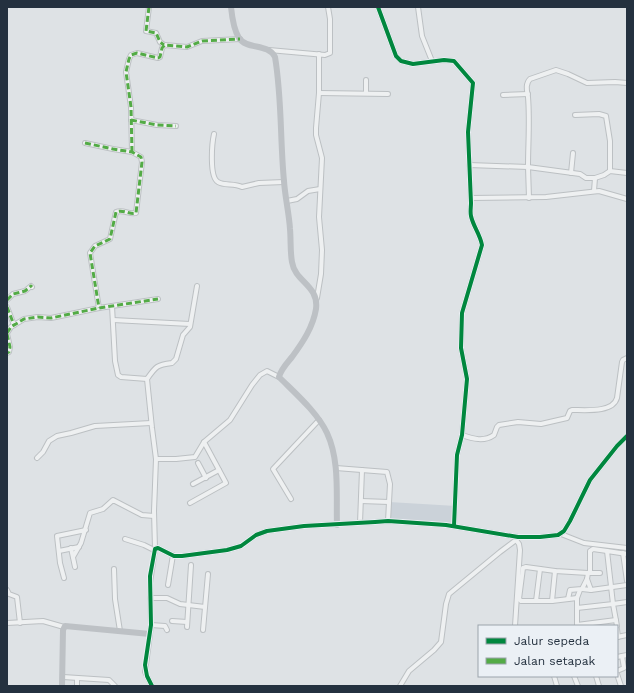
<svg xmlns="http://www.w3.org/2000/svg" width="634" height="693" viewBox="0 0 634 693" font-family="'Work Sans',sans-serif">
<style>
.built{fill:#cbd2d9}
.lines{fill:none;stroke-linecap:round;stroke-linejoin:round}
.street-casing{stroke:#bcc0c3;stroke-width:6}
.street{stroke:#eef0f1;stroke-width:4}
.secondary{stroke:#bdc1c5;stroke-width:6}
.quiet{stroke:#53ab46;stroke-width:3;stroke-dasharray:6 3;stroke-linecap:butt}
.cycleway-casing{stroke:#ebf0f5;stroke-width:6}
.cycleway{stroke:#00873e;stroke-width:4}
</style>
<rect width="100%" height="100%" fill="#dee2e5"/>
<polygon class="built" points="389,502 456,506 454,526 388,521"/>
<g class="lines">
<defs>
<g id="street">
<polyline points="149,7 146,31 156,33 160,42 164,45"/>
<path d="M378,7L396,56L401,61L413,64L444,60L454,61L473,83L468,132L471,203C471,207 470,212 471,216C473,226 480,234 482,245L462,313L461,348L467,379L462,435L457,455L454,526"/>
<polyline points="418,7 422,36 432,61"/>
<polyline points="269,50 325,55 330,53 330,19 328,7"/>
<path d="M627,83L615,82L587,83L568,74L556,70L530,79C525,84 527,91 528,97C530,121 528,144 528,167L580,174L586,178H595L604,175L610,171L627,173"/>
<polyline points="319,93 388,94"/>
<polyline points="366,93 366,80"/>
<polyline points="503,95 528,94"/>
<polyline points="575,115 599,114 606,116 610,141 610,171"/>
<polyline points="131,120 157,125 176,126"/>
<path d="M214,134C212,143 209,177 218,182C224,186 234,183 242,187L259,183L284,182"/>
<path d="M85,143L113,149L132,152L141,157L142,162L136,213C130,215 123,209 116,212L110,239L95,246L90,253L99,308"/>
<polyline points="132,152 131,107 126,72 129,59 131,55 137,53 158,58 160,57 162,48 165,45 187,47 202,41 240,39"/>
<polyline points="469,165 528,167 529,198"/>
<polyline points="571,173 573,153"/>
<polyline points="594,191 595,178"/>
<polyline points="471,198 546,197 599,191 627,199"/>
<polyline points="287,201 297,199 308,191 320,189"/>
<polyline points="317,298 321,274 322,250 319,217 322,158 316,135 316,128 319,93 319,54"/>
<polyline points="7,300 13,294 25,291 31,286 32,287"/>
<polyline points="112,306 115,361 118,375 121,377 147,379"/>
<polyline points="7,307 14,325"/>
<polyline points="113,320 190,324"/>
<polyline points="7,333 11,327 24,319 38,317 51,318 99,308 158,299"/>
<polyline points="7,334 10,347 9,352 7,353"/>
<path d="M462,435C473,439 484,442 494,435L497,427L499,425L518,422L541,424L567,418L570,411L572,410C585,410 613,413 617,398L622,362L623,360L627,358"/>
<polyline points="37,458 43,452 49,441 57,436 71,433 95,426 151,423"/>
<polyline points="156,459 176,459 195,457 204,442 230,420 252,385 260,375 267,371 279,377"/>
<polyline points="198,463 206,478"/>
<polyline points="336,468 387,472 390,484 388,521"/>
<polyline points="193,484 219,470"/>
<polyline points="291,499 273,469 319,420"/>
<polyline points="361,501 389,502"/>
<polyline points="190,503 226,483 204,442"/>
<polyline points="360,523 362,470"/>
<polyline points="561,534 584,543 627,548"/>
<polyline points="125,539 144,545 154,550"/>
<polyline points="71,548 75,567"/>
<path d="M155,549L154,511L156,459L152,428L147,379C156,366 157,365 172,363L176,359L183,335L190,327L197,286"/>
<polyline points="59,551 79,547"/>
<polyline points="623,553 627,581"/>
<polyline points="73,557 81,543 90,513 103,509 113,500 142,515 154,516"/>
<polyline points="114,569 115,599 120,631"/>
<polyline points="590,573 590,551 593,549 607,551"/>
<polyline points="64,578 60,563 57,536 86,530"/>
<polyline points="587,579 591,590"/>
<polyline points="168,585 173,555"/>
<polyline points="582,589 591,590 627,585"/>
<polyline points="7,590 9,594 17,597 20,623"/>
<polyline points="150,598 167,598 180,604 205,607"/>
<polyline points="577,598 552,601 521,601 519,599 523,568 526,567 555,571 588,573"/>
<polyline points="568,599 570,590 582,589 587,579 588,573 600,573"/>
<polyline points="536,601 540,569"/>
<polyline points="552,601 555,571"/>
<polyline points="577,608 613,604 607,551 627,554"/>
<polyline points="172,621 187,622"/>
<polyline points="7,623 43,621 64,627"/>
<polyline points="151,625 165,626 167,630"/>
<polyline points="577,625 616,620"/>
<polyline points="515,626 520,550 519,544 516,540"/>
<polyline points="577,626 577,598 580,590"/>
<polyline points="617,626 613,604 627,602"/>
<polyline points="187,627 191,565"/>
<polyline points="617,629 618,637"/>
<polyline points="203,630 208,574"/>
<polyline points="150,634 145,672 152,686"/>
<polyline points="617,637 627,635"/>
<polyline points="617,657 627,655"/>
<polyline points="617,671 624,668 622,656"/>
<polyline points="617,674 621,686"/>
<polyline points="554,676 557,686"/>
<polyline points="574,676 578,686"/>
<polyline points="596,676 599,686"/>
<polyline points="63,677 109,680 115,686"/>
<polyline points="77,686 77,678"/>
<polyline points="400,686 409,671 434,650 441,642 446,604 449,594 500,552 516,540 518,537"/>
</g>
</defs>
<use href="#street" class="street-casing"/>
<use href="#street" class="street"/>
<g class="secondary">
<path d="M231,7C232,17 234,30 239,38C247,50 268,43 275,57C282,98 280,140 284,181C285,197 289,213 290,229C291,240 290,251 292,262C295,282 319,285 316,309C313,327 303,342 292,357C287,363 281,369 279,377C296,394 317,412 327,433C340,461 336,495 337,525"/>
<polyline points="62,686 63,630 65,626 150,634 151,625 150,583 155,549 158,548 174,556 182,556 227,550 241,546 256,535 267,531 304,526 375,522 388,521 446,525 518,537 540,537 558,535 564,531 570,521 590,480 617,446 627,436"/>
</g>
<g class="quiet">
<polyline points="149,7 146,31 156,33 160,42 164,45"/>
<polyline points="131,120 157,125 176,126"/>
<path d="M85,143L113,149L132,152L141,157L142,162L136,213C130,215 123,209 116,212L110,239L95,246L90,253L99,308"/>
<polyline points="132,152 131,107 126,72 129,59 131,55 137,53 158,58 160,57 162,48 165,45 187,47 202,41 240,39"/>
<polyline points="7,300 13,294 25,291 31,286 32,287"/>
<polyline points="7,307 14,325"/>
<polyline points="7,333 11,327 24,319 38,317 51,318 99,308 158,299"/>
<polyline points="7,334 10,347 9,352 7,353"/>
</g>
<defs>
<g id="cycleway">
<path d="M378,7L396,56L401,61L413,64L444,60L454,61L473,83L468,132L471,203C471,207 470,212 471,216C473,226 480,234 482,245L462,313L461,348L467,379L462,435L457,455L454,526"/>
<polyline points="152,686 147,676 145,665 151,625 150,576 155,549 158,548 174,556 182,556 227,550 241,546 256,535 267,531 304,526 375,522 388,521 446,525 518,537 540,537 558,535 564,531 570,521 590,480 617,446 627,436"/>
</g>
</defs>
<use href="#cycleway" class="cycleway-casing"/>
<use href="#cycleway" class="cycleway"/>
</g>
<rect width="634" height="693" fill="none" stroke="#24313f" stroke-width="16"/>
<rect x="478" y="625" width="140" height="52" fill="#ebf0f5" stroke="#9ba4ac"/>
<rect x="486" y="638" width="20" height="6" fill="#00873e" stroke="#9ba4ac"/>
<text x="514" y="645" font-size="12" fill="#24313f">Jalur sepeda</text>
<rect x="486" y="658" width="20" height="6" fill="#53ab46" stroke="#9ba4ac"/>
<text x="514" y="665" font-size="12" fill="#24313f">Jalan setapak</text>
</svg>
